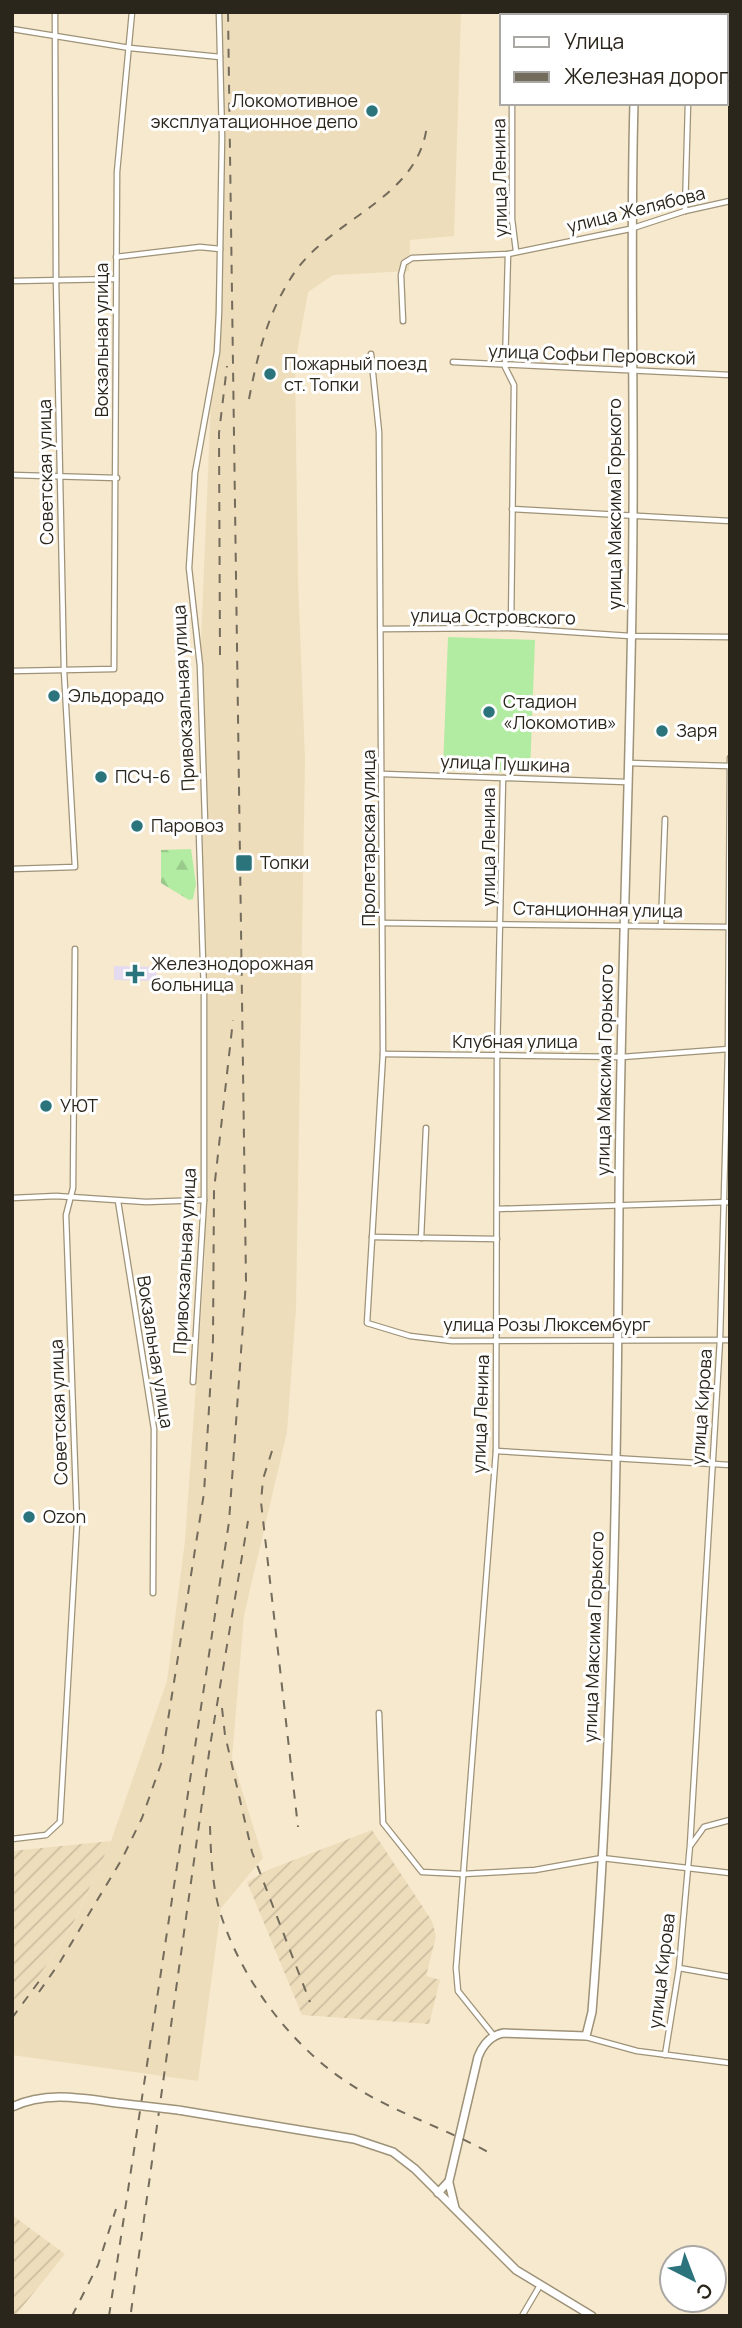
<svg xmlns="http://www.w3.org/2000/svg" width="742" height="2328" viewBox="0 0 742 2328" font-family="Manrope,sans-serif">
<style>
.built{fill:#edb}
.industrial{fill:url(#industrial-furrows)}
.medical{fill:#e5dbf0}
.forest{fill:url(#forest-firs)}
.garden{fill:#b2eca2}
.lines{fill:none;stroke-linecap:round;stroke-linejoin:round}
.street-casing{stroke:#9e9278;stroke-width:7}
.secondary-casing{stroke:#9e9278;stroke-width:10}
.street{stroke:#fff;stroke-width:4.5}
.secondary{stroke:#fff;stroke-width:7}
.rail{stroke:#736b5b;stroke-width:2;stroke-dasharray:9 9;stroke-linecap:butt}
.secondary-bridge-casing{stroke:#9e9278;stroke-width:10;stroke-linecap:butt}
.secondary-bridge{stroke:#fff;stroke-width:7}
.poi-dot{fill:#2b747c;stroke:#fff;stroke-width:2.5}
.labels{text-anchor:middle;stroke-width:6;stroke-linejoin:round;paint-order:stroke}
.poi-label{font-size:18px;fill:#2b261c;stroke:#fff;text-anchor:start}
.street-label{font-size:18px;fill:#2b261c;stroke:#fff}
</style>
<defs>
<pattern id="industrial-furrows" width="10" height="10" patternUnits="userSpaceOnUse" patternTransform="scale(1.75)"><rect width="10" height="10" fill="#edb"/><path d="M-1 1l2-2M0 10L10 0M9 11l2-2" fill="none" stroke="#ccbea0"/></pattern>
<pattern id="forest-firs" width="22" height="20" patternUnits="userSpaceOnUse" patternTransform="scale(1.75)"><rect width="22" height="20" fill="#b2eca2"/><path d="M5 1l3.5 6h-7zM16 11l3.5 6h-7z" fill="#99ca8b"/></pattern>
</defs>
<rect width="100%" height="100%" fill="#f6e9cd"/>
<polygon class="built" points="215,12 461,12 454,236 410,240 409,271 333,275 308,292 295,364 298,580 305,758 296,1308 287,1432 244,1615 232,1758 263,1858 221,1908 198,2081 12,2055 12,2018 74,1923 111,1841 167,1681 185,1541 205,1256 200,666 222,137"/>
<g class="industrial">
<polygon points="372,1830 432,1921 436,1936 426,1976 440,1980 429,2024 302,2015 247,1882 268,1870"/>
<polygon points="111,1841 73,1924 12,2018 12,1851"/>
<polygon points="12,2215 65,2254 15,2316 12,2316"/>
</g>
<polygon class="medical" points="114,966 157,967 156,981 114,980"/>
<polygon class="forest" points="191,849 196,884 193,899 189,900 161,883 161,850"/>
<polygon class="garden" points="448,637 535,640 530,773 443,770"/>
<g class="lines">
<defs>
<g id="street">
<polyline points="511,12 511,16"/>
<polyline points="690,16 690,12"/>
<polyline points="12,29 130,48 220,57"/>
<polyline points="512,103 512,219 516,251"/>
<polyline points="685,211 688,103"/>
<polyline points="508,254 505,367 514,385 511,628"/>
<polyline points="116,257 200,247 220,249"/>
<polyline points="12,281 116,279"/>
<polyline points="403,321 401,275 404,263 412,258 508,254 630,229 685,211 730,201"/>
<polyline points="371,354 379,432 383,1054 367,1323 410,1336 452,1341 730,1340"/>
<polyline points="453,362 730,375"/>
<polyline points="12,475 117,478"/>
<polyline points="512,509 730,521"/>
<polyline points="382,629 511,628 630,636 730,637"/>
<polyline points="12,671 114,669 117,172 132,12"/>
<polyline points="629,763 729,766"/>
<polyline points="383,774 626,782"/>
<polyline points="12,869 75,867 64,671 56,280 55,12"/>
<polyline points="382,923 729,927"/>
<polyline points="661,926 665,819"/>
<polyline points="383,1054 622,1057 729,1049"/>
<polyline points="12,1198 56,1196 146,1202 204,1200"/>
<polyline points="118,1201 154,1429 153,1593"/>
<polyline points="497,1209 730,1202"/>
<polyline points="372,1237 497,1239"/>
<polyline points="421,1238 426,1128"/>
<polyline points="193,1382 204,1200 204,995 199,834 205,821 200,666 189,568 195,473 217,352 219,312 222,137 219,12"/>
<polyline points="496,1451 730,1465"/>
<polyline points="379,1713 383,1823 422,1872 463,1874 535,1870 602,1858 730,1873"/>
<polyline points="12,1839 46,1835 60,1822 77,1523 66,1215 73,1188 75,949"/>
<polyline points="691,1845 704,1827 730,1820"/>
<polyline points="679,1968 730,1977"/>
<polyline points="494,2036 458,1991 456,1968 496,1451 497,1058 503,778"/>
<polyline points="586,2037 637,2051 730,2063"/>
<polyline points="665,2055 679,1968 690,1845 720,1340 728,1049 730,758"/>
<polyline points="522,2316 539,2287"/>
</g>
<g id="secondary">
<polyline points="636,16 637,12"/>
<path d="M12,2107C46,2091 81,2098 117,2103"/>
<polyline points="178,2110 354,2139 393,2152 415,2169 516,2270 592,2316"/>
<polyline points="449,2183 455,2208"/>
<path d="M438,2193L449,2181L478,2057C483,2044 491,2035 504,2033L586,2036L592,2012C613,1745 617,1475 619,1207C620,976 632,746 633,516C634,378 630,241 634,103"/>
</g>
</defs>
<use href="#street" class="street-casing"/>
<use href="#secondary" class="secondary-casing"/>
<use href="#street" class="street"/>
<use href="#secondary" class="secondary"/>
<g class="rail">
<path d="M249,399C258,352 269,308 297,269C337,216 419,197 427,125"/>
<polyline points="220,655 219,433 227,366"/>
<polyline points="272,1451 263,1479 261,1502 298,1827"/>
<polyline points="222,1708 225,1735 252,1852 310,2002"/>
<path d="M210,1826C211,1857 212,1891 223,1921C246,1987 298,2054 358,2089C399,2114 446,2129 488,2152"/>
<polyline points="39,1992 60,1962 122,1859 142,1818 161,1764 204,1493 213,1340 214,1190 233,1020"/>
<polyline points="12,2018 40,1980"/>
<polyline points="131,2312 210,1746 248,1521"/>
<polyline points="72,2316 98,2265 116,2209"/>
<polyline points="109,2316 229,1522 246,1281 228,12"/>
</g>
<defs>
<polyline id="secondary-bridge" points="117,2103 178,2110"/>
</defs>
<use href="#secondary-bridge" class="secondary-bridge-casing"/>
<use href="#secondary-bridge" class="secondary-bridge"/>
</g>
<g class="poi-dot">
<circle cx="372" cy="111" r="7"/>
<circle cx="270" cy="374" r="7"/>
<circle cx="54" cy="696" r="7"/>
<circle cx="489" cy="712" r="7"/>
<circle cx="662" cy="731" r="7"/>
<circle cx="101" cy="777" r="7"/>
<circle cx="137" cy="826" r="7"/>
<rect x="235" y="854" width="18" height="18" rx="3.5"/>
<path d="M131.5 963.5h7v7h7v7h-7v7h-7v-7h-7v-7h7z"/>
<circle cx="46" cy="1106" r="7"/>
<circle cx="29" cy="1517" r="7"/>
</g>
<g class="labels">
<g class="poi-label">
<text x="358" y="107" text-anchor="end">Локомотивное<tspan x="358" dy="21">эксплуатационное депо</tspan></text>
<text x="284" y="370">Пожарный поезд<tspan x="284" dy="21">ст. Топки</tspan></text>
<text x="68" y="702">Эльдорадо</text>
<text x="503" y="708">Стадион<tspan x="503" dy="21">«Локомотив»</tspan></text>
<text x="676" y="737">Заря</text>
<text x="115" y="783">ПСЧ-6</text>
<text x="151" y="832">Паровоз</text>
<text x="260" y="869">Топки</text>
<text x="151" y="970">Железнодорожная<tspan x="151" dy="21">больница</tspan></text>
<text x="60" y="1112">УЮТ</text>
<text x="43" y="1523">Ozon</text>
</g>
<g class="street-label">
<text transform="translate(500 178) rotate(-91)" y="6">улица Ленина</text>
<text transform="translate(636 210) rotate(-14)" y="6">улица Желябова</text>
<text transform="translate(102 340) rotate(-90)" y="6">Вокзальная улица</text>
<text transform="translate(592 355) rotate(2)" y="6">улица Софьи Перовской</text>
<text transform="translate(46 472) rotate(-91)" y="6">Советская улица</text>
<text transform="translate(615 504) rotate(-90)" y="6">улица Максима Горького</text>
<text transform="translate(493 617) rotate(1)" y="6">улица Островского</text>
<text transform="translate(184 698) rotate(-93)" y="6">Привокзальная улица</text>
<text transform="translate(505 764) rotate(2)" y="6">улица Пушкина</text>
<text transform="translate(369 838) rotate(-90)" y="6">Пролетарская улица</text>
<text transform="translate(489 847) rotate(-90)" y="6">улица Ленина</text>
<text transform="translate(598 910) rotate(1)" y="6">Станционная улица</text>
<text x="515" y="1048">Клубная улица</text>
<text transform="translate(605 1070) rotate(-89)" y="6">улица Максима Горького</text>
<text transform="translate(185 1261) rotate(-87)" y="6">Привокзальная улица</text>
<text x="547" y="1331">улица Розы Люксембург</text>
<text transform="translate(155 1352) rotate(81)" y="6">Вокзальная улица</text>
<text transform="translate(702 1407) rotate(-86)" y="6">улица Кирова</text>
<text transform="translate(59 1412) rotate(-92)" y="6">Советская улица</text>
<text transform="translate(481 1414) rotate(-88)" y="6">улица Ленина</text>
<text transform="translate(594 1637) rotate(-88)" y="6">улица Максима Горького</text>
<text transform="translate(662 1971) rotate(-83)" y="6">улица Кирова</text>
</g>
</g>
<rect width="742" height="2328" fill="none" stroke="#2b261c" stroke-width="28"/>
<rect x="500" y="14" width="228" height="91" fill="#ffffff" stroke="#aaa8a4" stroke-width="2"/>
<rect x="514" y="37" width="35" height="10" fill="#ffffff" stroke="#aaa8a4" stroke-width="2"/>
<text x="564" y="49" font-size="21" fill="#2b261c">Улица</text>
<rect x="514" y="72" width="35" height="10" fill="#736b5b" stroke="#aaa8a4" stroke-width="2"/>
<text x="564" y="84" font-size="21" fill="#2b261c">Железная дорога</text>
<g transform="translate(693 2279) rotate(138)"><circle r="33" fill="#ffffff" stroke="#aaa8a4" stroke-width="2"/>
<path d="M0-5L12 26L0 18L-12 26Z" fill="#2b747c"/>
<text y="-10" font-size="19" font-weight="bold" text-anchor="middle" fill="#2b261c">С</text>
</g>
</svg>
